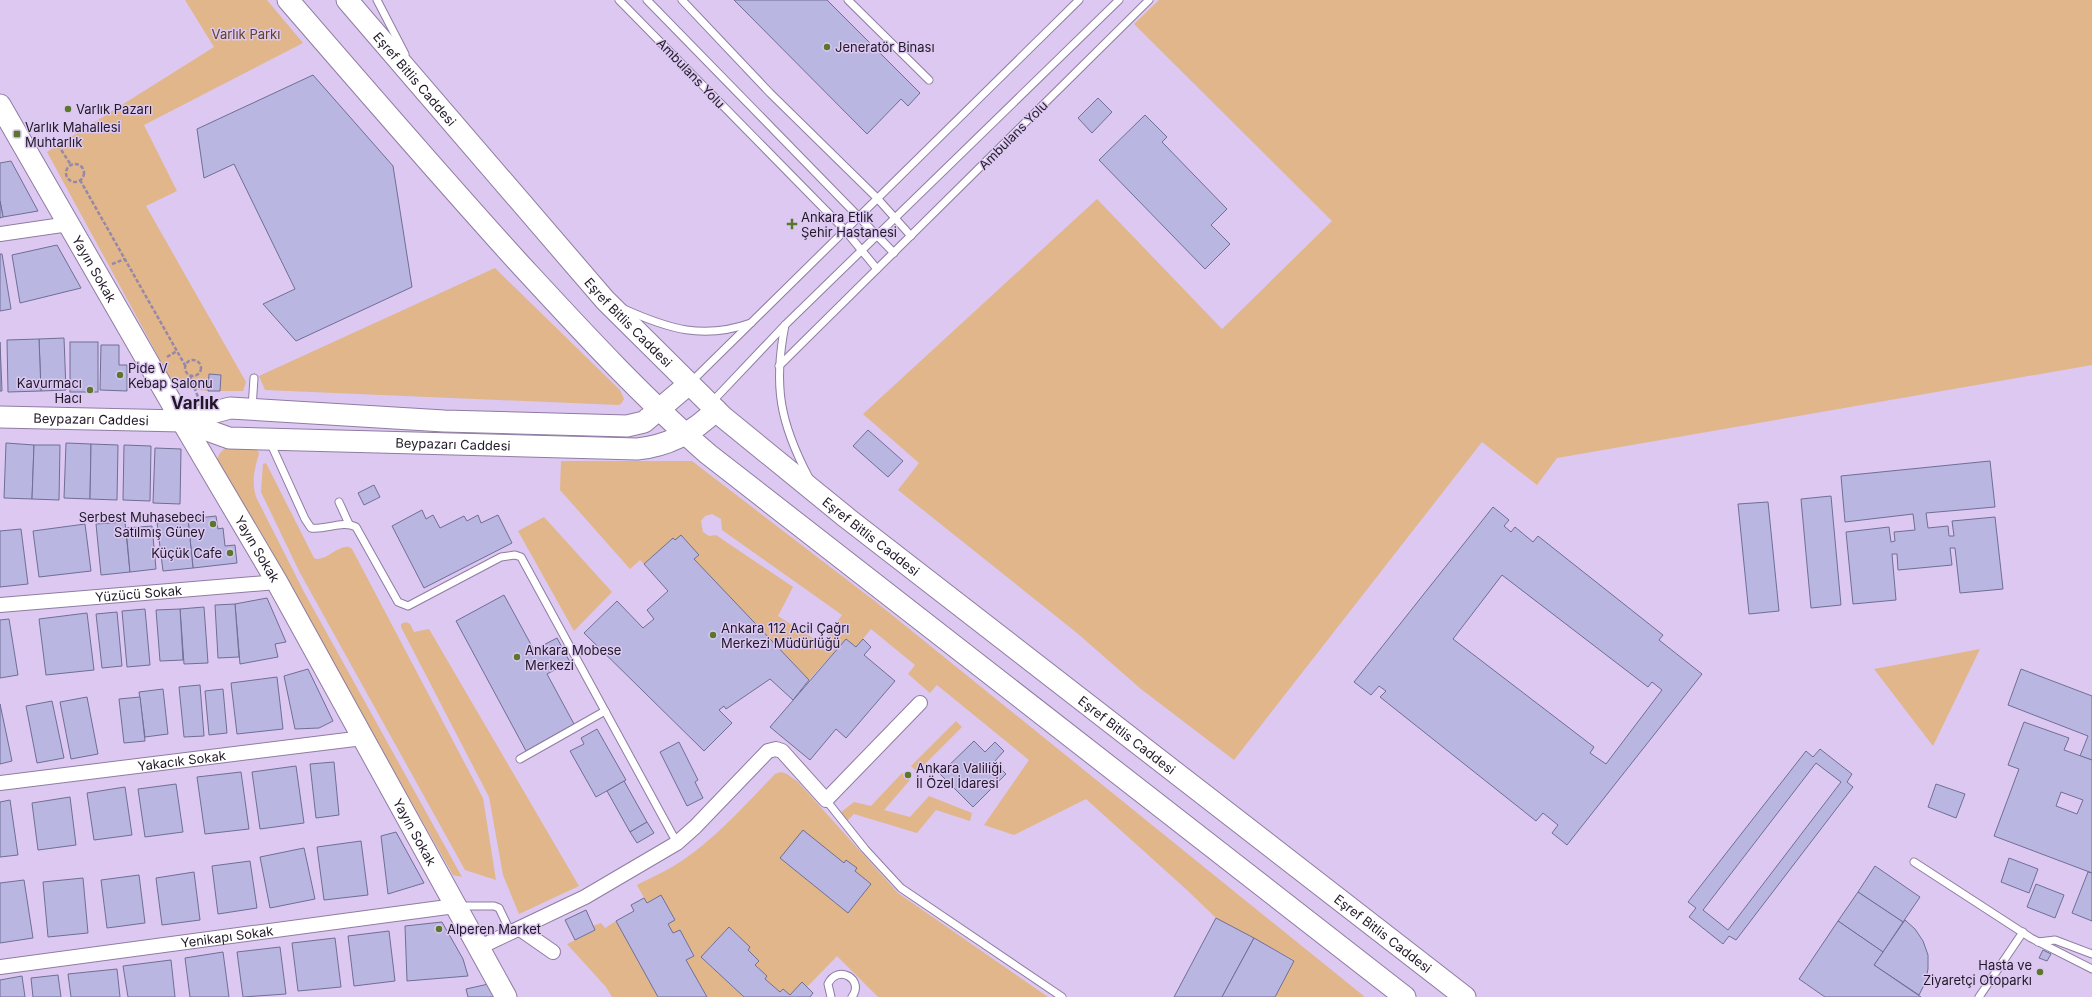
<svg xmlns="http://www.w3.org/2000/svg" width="2092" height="997" viewBox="0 0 2092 997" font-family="Inter,sans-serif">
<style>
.green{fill:#e1b68a;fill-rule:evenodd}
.building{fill:#b9b7e2;stroke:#706e95;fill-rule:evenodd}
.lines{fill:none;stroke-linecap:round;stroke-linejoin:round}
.lane-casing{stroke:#8f7ca2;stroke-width:9}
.street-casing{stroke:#8f7ca2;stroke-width:16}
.secondary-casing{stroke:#8f7ca2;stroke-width:23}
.path{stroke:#9888a8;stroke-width:2.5;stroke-dasharray:4 2;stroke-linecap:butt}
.lane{stroke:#fff;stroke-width:7}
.street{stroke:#fff;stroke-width:14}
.secondary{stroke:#fff;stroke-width:21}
.poi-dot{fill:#5b772c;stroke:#dcc8f1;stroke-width:1.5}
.labels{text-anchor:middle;stroke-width:3;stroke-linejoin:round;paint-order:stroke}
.park-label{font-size:13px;fill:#604221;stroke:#dcc8f1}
.poi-label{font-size:13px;fill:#201827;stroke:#dcc8f1;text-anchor:start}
.street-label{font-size:13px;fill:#201827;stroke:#dcc8f1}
.district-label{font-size:17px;font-weight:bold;fill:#201827;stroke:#dcc8f1}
</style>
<rect width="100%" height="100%" fill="#dcc8f1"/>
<g class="green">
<polygon points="185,0 267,0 303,43 144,125 177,191 146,206 246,382 243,391 220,391 221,375 209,374 208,391 175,387 47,152 214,47"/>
<polygon points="1159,0 2092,0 2092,365 1557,458 1537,485 1482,442 1234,760 1141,689 1077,633 898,490 919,463 863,414 1097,199 1222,329 1332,221 1134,24"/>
<polygon points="495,268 620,390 624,399 621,404 618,405 265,390 259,376"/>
<path d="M225,448L255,449L258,451L259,454C254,469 251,485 257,499L304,592L462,877L453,875L217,459L220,453Z"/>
<path d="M561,461H692L876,602L1365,997H1275L1294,960L1216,918L1187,890L1086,799L1014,835L984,825L1029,760L937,685L930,693L908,674L915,665L871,629L856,647L846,639L809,680L673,538L644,564L640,560L630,569L560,490ZM712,514L721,519L722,530L842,615L822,644L778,616L793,587L716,535L709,536L703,532L701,521L705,516Z"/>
<path d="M266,463L314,558C325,563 337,545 349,547L352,549L483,798L496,880L465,870L299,571L261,492L263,464Z"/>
<polygon points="544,517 612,592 574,631 518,531"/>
<polygon points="406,622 410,624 414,632 429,629 579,886 519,914 503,875 489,797 401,627 401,624"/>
<polygon points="1980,649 1933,746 1874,669"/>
<polygon points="956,721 962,727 917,772 911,766"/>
<path d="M781,772L787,774L798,782L898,893L1048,997H878L837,956L807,987L802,982L790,995L780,992L765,979L767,976L755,965L759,961L748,950L750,947L729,927L701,957L744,997H707L686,960L694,955L680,930L673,933L668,924L675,920L661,895L647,903L637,885C652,877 669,870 683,860C718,836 746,804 775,774Z"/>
<polygon points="902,773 910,780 884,810 910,817 929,796 972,813 970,821 936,810 917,833 854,814 847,821 840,813 854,802 871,806"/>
<polygon points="616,921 658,997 612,997 606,987 567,944 595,930 593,926 601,923 605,928"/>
</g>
<g class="building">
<polygon points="734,0 827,0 920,93 908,106 901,99 867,134"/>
<polygon points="313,75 393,166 412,287 296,341 263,304 295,289 234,164 204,178 197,129"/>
<polygon points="1098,98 1112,112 1092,133 1078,118"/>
<polygon points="1145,115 1167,137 1162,142 1227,209 1211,225 1230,244 1205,269 1099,160"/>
<polygon points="11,161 38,211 3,217 0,201 0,163"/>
<polygon points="0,201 3,217 0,218"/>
<polygon points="57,245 81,288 20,303 12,255"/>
<polygon points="0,254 2,254 11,309 0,311"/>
<polygon points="64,338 66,390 41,391 39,339"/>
<polygon points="39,339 41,391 8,392 7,340"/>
<polygon points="0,342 2,391 0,391"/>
<rect x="70" y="342" width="28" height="50"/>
<polygon points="101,345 119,345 119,365 127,365 127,391 100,390"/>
<polygon points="209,374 221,375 220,391 208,391"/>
<polygon points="868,430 903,461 888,477 853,446"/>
<polygon points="6,443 34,445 32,499 4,498"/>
<polygon points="66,443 91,444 90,499 64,498"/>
<polygon points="91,444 118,445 117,500 90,499"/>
<polygon points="34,445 60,445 59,500 32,499"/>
<polygon points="124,445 151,446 150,501 123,500"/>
<polygon points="155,448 181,449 180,504 153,503"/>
<polygon points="1990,461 1995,507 1926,513 1928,528 1948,526 1949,536 1954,536 1952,521 1995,517 2003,589 1960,593 1955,548 1950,548 1952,565 1898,570 1897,554 1892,554 1896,600 1853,604 1846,532 1889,527 1891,542 1895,541 1894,532 1915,530 1913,514 1845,522 1841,476"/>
<polygon points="374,485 380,497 364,505 358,493"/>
<polygon points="1831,496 1841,605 1811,608 1801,499"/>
<polygon points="1768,502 1779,611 1749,614 1738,504"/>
<path d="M1493,507L1509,520L1504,526L1511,532L1515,527L1533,542L1538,536L1663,635L1659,640L1702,674L1567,845L1552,833L1558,825L1543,813L1536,821L1380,697L1386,691L1379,686L1371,695L1354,682ZM1502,575L1648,687L1652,682L1662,690L1606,764L1590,753L1594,747L1453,639Z"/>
<polygon points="422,510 426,519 433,515 440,528 464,516 467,521 478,515 481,523 498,515 512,543 424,588 392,526"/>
<polygon points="216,516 218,529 223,528 225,546 235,545 237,563 193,568 188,519"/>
<polygon points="188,519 193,568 163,571 157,523"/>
<polygon points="125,522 130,572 101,575 96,524"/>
<polygon points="85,524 91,571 39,577 33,531"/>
<polygon points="152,526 156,569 130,572 126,528"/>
<polygon points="21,529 28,584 0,587 0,531"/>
<polygon points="681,535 699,555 694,559 809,680 793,700 770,679 726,709 724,706 719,710 732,723 704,751 584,633 617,601 643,628 654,619 647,610 668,591 644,564 673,538 675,540"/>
<polygon points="504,595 534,650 557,638 570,662 547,674 574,724 526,751 456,621"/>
<polygon points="267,598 286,642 275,644 278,657 240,664 235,604"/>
<polygon points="235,604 239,657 218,658 215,605"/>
<polygon points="204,607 208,663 184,664 180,609"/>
<polygon points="145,609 150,665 127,667 122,611"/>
<polygon points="180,609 183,660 160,661 156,610"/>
<polygon points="117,612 122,666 102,668 96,614"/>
<polygon points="87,613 94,670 46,675 39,619"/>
<polygon points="9,619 18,675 0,678 0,620"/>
<polygon points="846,639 856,647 863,639 871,647 864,655 895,681 846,738 836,729 810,760 770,727"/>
<polygon points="308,669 333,721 319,728 295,729 284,676"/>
<polygon points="2021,669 2092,696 2092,760 2080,756 2088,736 2008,705"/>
<polygon points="277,677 283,729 237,734 231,683"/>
<polygon points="200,685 204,736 184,737 179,687"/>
<polygon points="163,689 168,734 145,737 139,692"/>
<polygon points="223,689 227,733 209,735 205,691"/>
<polygon points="87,697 98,754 71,759 60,702"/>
<polygon points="140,697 145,741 124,743 119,699"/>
<polygon points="52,701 64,758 37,763 26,706"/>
<polygon points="0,704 12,761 0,764"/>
<path d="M2024,722L2069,738L2064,750L2092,760V873L1994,836L2019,769L2008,765ZM2061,792L2083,800L2077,814L2056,806Z"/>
<polygon points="597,729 626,780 596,797 570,751 584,744 581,738"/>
<polygon points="974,741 985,752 995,742 1004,751 994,762 1006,774 973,807 940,774"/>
<polygon points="679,742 698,780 695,782 703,798 687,806 660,752"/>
<path d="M1820,749L1852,774L1847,782L1853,787L1736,940L1729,936L1723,944L1689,917L1696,908L1688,902L1806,751L1813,757ZM1816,763L1841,782L1728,930L1703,910Z"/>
<polygon points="334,762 339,815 316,818 310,764"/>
<polygon points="296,766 304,823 260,829 252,772"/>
<polygon points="241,772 249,829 205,834 197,777"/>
<polygon points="624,781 647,822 630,832 607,791"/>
<polygon points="176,784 183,832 145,837 138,789"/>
<polygon points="1936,784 1965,794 1956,818 1928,807"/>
<polygon points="125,787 132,835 94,840 87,793"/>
<polygon points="70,797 76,845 38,850 32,803"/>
<polygon points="10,800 18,855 0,857 0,802"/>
<polygon points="647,822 654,833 637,843 630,832"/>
<polygon points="803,830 844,863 846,860 857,868 855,871 871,884 848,913 780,858"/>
<polygon points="396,832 424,883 388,894 381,836"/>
<polygon points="361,841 368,895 324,900 317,847"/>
<polygon points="304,848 315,899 270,908 260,857"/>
<polygon points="2009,858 2038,869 2029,893 2001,882"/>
<polygon points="250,861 257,908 218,914 212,866"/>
<polygon points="1875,866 1920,897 1903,922 1858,892"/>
<polygon points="194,872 200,920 162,925 156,878"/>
<polygon points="2088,872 2092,873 2092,921 2072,913"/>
<polygon points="139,875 145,923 107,928 101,880"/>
<polygon points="83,878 88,933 48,937 43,882"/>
<polygon points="24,880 33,938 0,943 0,883"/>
<polygon points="2036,884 2064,895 2055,918 2027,907"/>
<polygon points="1858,892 1903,922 1883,952 1838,921"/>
<polygon points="661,895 675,920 668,924 673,933 680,930 694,956 686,960 707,997 658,997 616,921 634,911 631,905 644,898 647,903"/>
<polygon points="586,910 595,930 575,940 565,920"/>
<polygon points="1216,918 1254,938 1222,997 1174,997"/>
<polygon points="1905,920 1915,929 1923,941 1928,955 1928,969 1925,983 1919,995 1874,965"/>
<polygon points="1838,921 1883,952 1874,965 1921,997 1825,997 1799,979"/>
<polygon points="442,922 463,959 468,976 407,981 405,926"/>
<polygon points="729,927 750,947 748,950 759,961 755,965 767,976 765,979 780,992 783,989 790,995 802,982 813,993 810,997 744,997 701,957"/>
<polygon points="389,931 395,981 354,986 348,936"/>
<polygon points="335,938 341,987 298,991 292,943"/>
<polygon points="1254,938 1294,961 1275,997 1222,997"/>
<polygon points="280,947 286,994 243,997 237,952"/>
<polygon points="2043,950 2051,954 2047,961 2039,958"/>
<polygon points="223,952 229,997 190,997 185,958"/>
<polygon points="171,960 175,997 128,997 123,966"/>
<polygon points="117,969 120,997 71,997 68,974"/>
<polygon points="58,975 61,997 33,997 31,978"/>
<polygon points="22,976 25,997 0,997 0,980"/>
<polygon points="493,983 496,997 468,997 466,989"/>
</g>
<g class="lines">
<defs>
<g id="lane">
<polyline points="377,0 405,54"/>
<polyline points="619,0 844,229 877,269"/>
<polyline points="647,0 894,253"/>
<polyline points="682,0 770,93 877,198 911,236"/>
<polyline points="848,0 929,80"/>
<path d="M624,309C669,329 703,340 751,323"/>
<path d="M785,325C773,386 780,423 809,478"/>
<polyline points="779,366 1149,0"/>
<polyline points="690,383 1079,0"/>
<polyline points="711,403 785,325 1119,0"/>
<polyline points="252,408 254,378"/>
<path d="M270,442L305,519L311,528C326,530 343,520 356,527L398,602L408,606L501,557L515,555L521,557L605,711L520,759"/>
<polyline points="339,502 349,524"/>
<polyline points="605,711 677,843"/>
<polyline points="826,800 865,849 901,888 1062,997"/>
<polyline points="1914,862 2031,938 2092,969"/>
<polyline points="459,906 494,906 499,908 511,933"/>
<polyline points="2038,942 2055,940 2092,954"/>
<path d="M831,997L828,984C838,963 865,980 852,997"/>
<polyline points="1979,997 2023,932"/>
</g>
<g id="street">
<polyline points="0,234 69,224"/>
<path id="s1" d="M0,605L277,582"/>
<path id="s2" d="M0,783L363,738"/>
<polyline points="520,929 553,952"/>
<polyline points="478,948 585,897 677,843 695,827 768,751 776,749 782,751 826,800 920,703"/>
<path id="s3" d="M0,967L455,906"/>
</g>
<g id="secondary">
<path d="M288,0C364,88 440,176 518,262C579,328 640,395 708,454L1405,997"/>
<path id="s4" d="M347,0L605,300L723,417L847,518L1465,997"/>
<path id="s5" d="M0,105L182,421L277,582L506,997"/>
<path id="s6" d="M0,417L182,421L230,408L444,421L627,426L644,422L689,384"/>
<path id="s7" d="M182,421L229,438L637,449C669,446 694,432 716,410"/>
</g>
</defs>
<use href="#lane" class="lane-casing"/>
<use href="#street" class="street-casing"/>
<use href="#secondary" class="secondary-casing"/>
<g class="path">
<polyline points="58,145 71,165"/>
<circle cx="75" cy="173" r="9"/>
<polyline points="80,180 186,367"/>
<polyline points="112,264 125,259"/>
<polyline points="167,357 177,351"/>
<circle cx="193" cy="368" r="8"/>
<polyline points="190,376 198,397"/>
</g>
<use href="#lane" class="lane"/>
<use href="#street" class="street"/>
<use href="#secondary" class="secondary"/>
</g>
<g class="poi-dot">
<circle cx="827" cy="47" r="4"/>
<circle cx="68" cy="109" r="4"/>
<rect x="13" y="130" width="8" height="8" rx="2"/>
<path d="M790 218h4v4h4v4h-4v4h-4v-4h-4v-4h4z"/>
<circle cx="120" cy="375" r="4"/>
<circle cx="90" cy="390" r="4"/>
<circle cx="213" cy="524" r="4"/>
<circle cx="230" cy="553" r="4"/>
<circle cx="713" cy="635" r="4"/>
<circle cx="517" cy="657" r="4"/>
<circle cx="908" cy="775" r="4"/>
<circle cx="439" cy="929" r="4"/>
<circle cx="2040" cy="972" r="4"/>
</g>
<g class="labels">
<g class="park-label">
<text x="246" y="39">Varlık Parkı</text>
</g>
<g class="poi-label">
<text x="835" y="52">Jeneratör Binası</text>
<text x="76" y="114">Varlık Pazarı</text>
<text x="25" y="132">Varlık Mahallesi<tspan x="25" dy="15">Muhtarlık</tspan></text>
<text x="801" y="222">Ankara Etlik<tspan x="801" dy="15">Şehir Hastanesi</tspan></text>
<text x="128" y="373">Pide V<tspan x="128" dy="15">Kebap Salonu</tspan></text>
<text x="82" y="388" text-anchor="end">Kavurmacı<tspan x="82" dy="15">Hacı</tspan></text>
<text x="205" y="522" text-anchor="end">Serbest Muhasebeci<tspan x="205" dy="15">Satılmış Güney</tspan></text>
<text x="222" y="558" text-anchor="end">Küçük Cafe</text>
<text x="721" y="633">Ankara 112 Acil Çağrı<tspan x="721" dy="15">Merkezi Müdürlüğü</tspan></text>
<text x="525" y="655">Ankara Mobese<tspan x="525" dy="15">Merkezi</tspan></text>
<text x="916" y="773">Ankara Valiliği<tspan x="916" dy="15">İl Özel İdaresi</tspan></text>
<text x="447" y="934">Alperen Market</text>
<text x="2032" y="970" text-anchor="end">Hasta ve<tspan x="2032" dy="15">Ziyaretçi Otoparkı</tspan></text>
</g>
<g class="street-label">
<text transform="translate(691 73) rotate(46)" y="5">Ambulans Yolu</text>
<text dy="5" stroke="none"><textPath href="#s4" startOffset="104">Eşref Bitlis Caddesi</textPath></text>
<text transform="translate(1013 135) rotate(-45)" y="5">Ambulans Yolu</text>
<text dy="5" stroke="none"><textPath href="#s5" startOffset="189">Yayın Sokak</textPath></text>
<text dy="5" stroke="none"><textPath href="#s4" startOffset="428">Eşref Bitlis Caddesi</textPath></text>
<text dy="5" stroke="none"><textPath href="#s6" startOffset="91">Beypazarı Caddesi</textPath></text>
<text dy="5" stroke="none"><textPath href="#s7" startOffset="274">Beypazarı Caddesi</textPath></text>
<text dy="5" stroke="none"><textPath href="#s4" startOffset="752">Eşref Bitlis Caddesi</textPath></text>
<text dy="5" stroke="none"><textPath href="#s5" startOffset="513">Yayın Sokak</textPath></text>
<text dy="5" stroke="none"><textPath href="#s1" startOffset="139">Yüzücü Sokak</textPath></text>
<text dy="5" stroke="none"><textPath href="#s4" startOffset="1076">Eşref Bitlis Caddesi</textPath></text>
<text dy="5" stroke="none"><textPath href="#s2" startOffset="183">Yakacık Sokak</textPath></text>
<text dy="5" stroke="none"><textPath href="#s5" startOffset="837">Yayın Sokak</textPath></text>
<text dy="5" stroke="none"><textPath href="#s4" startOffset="1400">Eşref Bitlis Caddesi</textPath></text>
<text dy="5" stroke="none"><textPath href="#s3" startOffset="229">Yenikapı Sokak</textPath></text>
</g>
<g class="district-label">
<text x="195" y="409">Varlık</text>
</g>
</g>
</svg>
